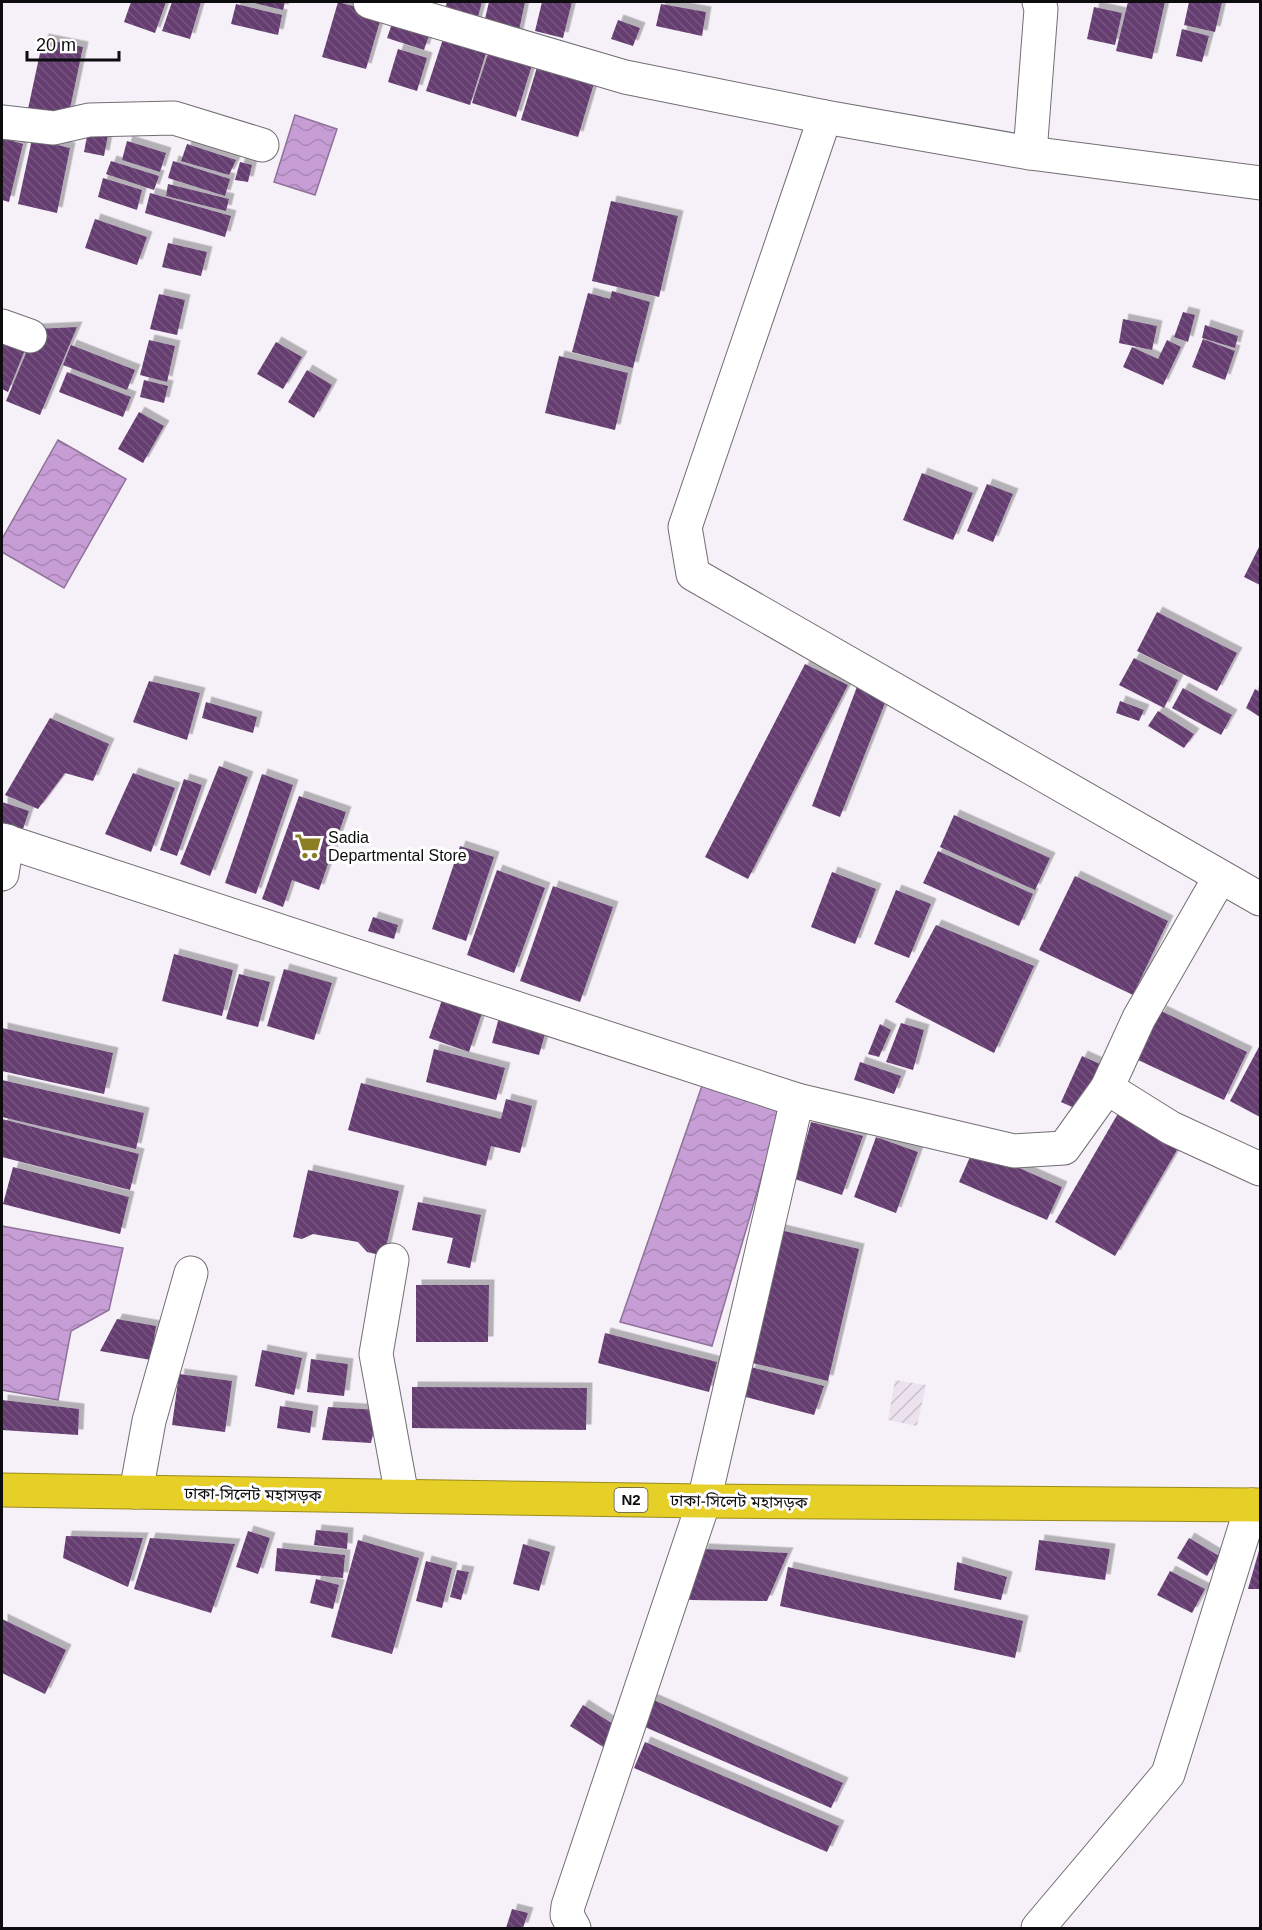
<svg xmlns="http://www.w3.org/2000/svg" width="1262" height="1930" viewBox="0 0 1262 1930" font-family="Helvetica,'Noto Sans Bengali',sans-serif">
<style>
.industrial{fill:url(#industrial-furrows)}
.water{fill:url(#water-waves);stroke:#8f7299;stroke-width:1.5}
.building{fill:url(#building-back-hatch);filter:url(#shadow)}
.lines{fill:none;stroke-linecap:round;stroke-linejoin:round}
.street-casing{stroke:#726e74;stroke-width:35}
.highway-casing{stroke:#9a8b1e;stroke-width:35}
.street{stroke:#fff;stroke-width:33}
.highway{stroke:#e6cf26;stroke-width:33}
.labels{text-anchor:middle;stroke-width:6;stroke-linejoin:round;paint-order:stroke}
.shield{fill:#fff;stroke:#565556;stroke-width:1.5}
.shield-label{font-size:15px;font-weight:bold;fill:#0d0c0e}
.poi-label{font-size:16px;fill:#0d0c0e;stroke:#fff;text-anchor:start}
.street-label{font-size:16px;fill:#0d0c0e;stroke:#fff}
</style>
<defs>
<pattern id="industrial-furrows" width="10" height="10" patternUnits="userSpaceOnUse" patternTransform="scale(1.5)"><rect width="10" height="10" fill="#ebe2ee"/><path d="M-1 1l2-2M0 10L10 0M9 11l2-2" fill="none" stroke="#c8c1cb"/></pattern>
<pattern id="water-waves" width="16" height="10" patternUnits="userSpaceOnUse" patternTransform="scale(1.5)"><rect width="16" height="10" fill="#c79dd5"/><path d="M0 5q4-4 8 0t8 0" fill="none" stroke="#aa86b6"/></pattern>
<pattern id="building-back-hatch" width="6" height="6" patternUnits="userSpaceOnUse" patternTransform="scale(1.5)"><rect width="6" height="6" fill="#653e71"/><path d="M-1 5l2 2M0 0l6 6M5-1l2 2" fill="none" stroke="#75567f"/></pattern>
<filter id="shadow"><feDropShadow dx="5.5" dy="-5.5" stdDeviation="0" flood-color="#0004"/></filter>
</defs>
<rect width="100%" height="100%" fill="#f6f1f8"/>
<polygon class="industrial" points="895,1380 926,1385 917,1426 888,1420"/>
<g class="water">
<polygon points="295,115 337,129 315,195 274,182"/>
<polygon points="58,440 126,479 64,588 2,552 2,539"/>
<polygon points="704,1080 782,1107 712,1346 620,1322"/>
<polygon points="2,1226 123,1248 109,1310 71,1331 58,1400 2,1390"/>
</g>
<g class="building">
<polygon points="131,2 166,2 155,33 124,22"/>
<polygon points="172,2 201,2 190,39 162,31"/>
<polygon points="250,2 285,2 283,10"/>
<polygon points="338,2 382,14 366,69 322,57"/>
<polygon points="447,2 482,2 476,24 443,15"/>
<polygon points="489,2 525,2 518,35 483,27"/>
<polygon points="542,2 572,2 563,38 535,31"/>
<polygon points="1128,2 1165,2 1152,59 1116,51"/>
<polygon points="1189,2 1222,2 1215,32 1184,25"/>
<polygon points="236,4 282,15 278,35 231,24"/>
<polygon points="661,4 706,12 702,36 656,26"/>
<polygon points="1094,7 1122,13 1115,45 1087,39"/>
<polygon points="395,15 432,27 424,50 387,38"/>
<polygon points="618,20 640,28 633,46 611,39"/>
<polygon points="1182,29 1209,36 1202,62 1176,56"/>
<polygon points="43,39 83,47 68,118 28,109"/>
<polygon points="443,39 486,53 470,105 426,91"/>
<polygon points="398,49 427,58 417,91 388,82"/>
<polygon points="489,51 532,65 516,117 472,103"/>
<polygon points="538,64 595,80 578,137 521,120"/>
<polygon points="88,131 108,135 104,156 84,152"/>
<polygon points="2,138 23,144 9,202 2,200"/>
<polygon points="32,139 70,148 57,213 18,204"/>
<polygon points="127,141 166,153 160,172 122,160"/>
<polygon points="187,144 236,160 229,175 181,161"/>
<polygon points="111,161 159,176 154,190 106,174"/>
<polygon points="173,161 230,179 225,196 168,178"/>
<polygon points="240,162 252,165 248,182 235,180"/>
<polygon points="103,178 142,190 137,210 98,197"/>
<polygon points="168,184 229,199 226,211 166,196"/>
<polygon points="150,193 231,216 225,237 145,213"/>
<polygon points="611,201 678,216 659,297 592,281"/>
<polygon points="95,219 147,237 137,265 85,248"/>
<polygon points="168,243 207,252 201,276 162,267"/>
<polygon points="612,291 650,302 633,368 572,352 588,293 610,299"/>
<polygon points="159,294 185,300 177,335 150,329"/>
<polygon points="1183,312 1195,315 1188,342 1174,337"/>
<polygon points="1123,319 1157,326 1152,350 1119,343"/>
<polygon points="1205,325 1238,336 1235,348 1202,338"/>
<polygon points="77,327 40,415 6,401 36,329"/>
<polygon points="2,334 27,345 8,392 2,389"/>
<polygon points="1203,339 1235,351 1225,380 1192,367"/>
<polygon points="149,340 175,346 167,382 140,375"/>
<polygon points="1167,340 1181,347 1163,385 1123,367 1132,347 1158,359"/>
<polygon points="276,342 302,357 283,389 257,374"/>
<polygon points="71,345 135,370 127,390 63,365"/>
<polygon points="559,356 628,373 615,430 545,413"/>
<polygon points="307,370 332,385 314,418 288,402"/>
<polygon points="67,372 131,397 123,417 59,392"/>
<polygon points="144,380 168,386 164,403 140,397"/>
<polygon points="139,412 164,426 143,463 118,449"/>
<polygon points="922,473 973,493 953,540 903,520"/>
<polygon points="987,484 1013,494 993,542 967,531"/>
<polygon points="1260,545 1260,585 1244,577"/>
<polygon points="1157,612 1237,653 1217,691 1137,651"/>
<polygon points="1134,658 1178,680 1164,708 1119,685"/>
<polygon points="805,664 848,685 748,879 705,857"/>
<polygon points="149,681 200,693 187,740 133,722"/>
<polygon points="858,684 887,698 840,817 812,806"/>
<polygon points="1183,688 1232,715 1221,735 1172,708"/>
<polygon points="1255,689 1260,692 1260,717 1246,708"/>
<polygon points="1120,701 1144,710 1139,721 1116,713"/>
<polygon points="206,702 257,717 253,733 202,718"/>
<polygon points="1158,711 1194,734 1184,748 1148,726"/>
<polygon points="50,718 109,744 93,781 65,773 38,809 5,795"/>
<polygon points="219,766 248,777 210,876 180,864"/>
<polygon points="133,773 175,788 151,852 105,834"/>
<polygon points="262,774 293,785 256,894 225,883"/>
<polygon points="184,779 202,785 177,856 160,850"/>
<polygon points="299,796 346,812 319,890 292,880 283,907 262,899"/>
<polygon points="2,802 29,811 22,832 2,825"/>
<polygon points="954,815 1050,858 1035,890 940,847"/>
<polygon points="460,846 494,857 466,941 432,929"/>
<polygon points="938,851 1033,894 1019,926 923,883"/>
<polygon points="497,870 545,888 514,973 467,955"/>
<polygon points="832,872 876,889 855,944 811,927"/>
<polygon points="1075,876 1168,921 1133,995 1039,950"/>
<polygon points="553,886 613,907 580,1002 520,981"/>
<polygon points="896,890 931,904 909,958 874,944"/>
<polygon points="373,917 398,925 394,939 368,931"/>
<polygon points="936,925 1034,966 994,1053 895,1002"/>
<polygon points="174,954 233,970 222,1016 162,1001"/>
<polygon points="284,969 332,983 314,1040 267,1026"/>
<polygon points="239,974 270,982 258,1027 226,1019"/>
<polygon points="444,994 484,1007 469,1052 429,1038"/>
<polygon points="1161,1011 1247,1052 1224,1100 1138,1060"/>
<polygon points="500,1014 547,1027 539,1055 492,1043"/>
<polygon points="901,1023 924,1030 913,1070 886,1062"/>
<polygon points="880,1024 891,1030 879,1057 868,1054"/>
<polygon points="2,1028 113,1053 104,1094 2,1071"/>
<polygon points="1260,1045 1260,1117 1230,1101"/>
<polygon points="434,1049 505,1068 496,1100 426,1082"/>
<polygon points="1082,1056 1102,1065 1081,1111 1061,1102"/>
<polygon points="860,1062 901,1076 894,1094 854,1080"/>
<polygon points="2,1080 144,1113 136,1149 2,1117"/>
<polygon points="361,1083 501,1119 506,1099 532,1106 520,1153 491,1146 486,1166 348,1130"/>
<polygon points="1120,1110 1180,1145 1115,1256 1055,1222"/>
<polygon points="2,1119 139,1154 130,1190 2,1157"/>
<polygon points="811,1122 863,1136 842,1195 795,1179"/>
<polygon points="876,1137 918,1152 896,1213 854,1197"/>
<polygon points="974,1148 1062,1187 1047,1220 959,1182"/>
<polygon points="13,1167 129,1197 120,1234 3,1204"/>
<polygon points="308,1170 399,1191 384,1256 367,1252 358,1242 313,1234 302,1239 293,1237"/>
<polygon points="418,1202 481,1215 470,1268 447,1263 453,1238 412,1230"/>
<polygon points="772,1228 859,1249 828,1381 740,1360"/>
<polygon points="416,1285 489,1285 488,1342 416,1342"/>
<polygon points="117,1319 156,1326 151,1360 100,1351"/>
<polygon points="605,1333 717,1362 709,1392 598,1363"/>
<polygon points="262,1350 302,1358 294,1395 255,1386"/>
<polygon points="311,1359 348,1364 344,1396 307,1392"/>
<polygon points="751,1367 824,1386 814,1415 742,1396"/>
<polygon points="179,1374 232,1381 225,1432 172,1425"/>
<polygon points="412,1387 587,1388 586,1430 412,1428"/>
<polygon points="2,1400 79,1409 78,1435 2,1430"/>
<polygon points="280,1406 313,1411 310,1433 277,1428"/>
<polygon points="328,1407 378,1410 371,1443 322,1440"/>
<polygon points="316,1530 348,1533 347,1549 314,1545"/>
<polygon points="248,1531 270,1538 258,1574 236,1567"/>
<polygon points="66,1536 143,1538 128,1587 63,1558"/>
<polygon points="150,1538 235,1544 211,1613 134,1589"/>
<polygon points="1189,1538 1219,1556 1207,1576 1177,1558"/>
<polygon points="358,1540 419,1558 392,1654 331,1637"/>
<polygon points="1039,1540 1110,1549 1105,1580 1035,1570"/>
<polygon points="523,1544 550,1552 539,1591 513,1584"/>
<polygon points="1260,1547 1260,1589 1248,1589"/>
<polygon points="277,1548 345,1555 343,1578 275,1571"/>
<polygon points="703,1549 788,1553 767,1601 689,1600"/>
<polygon points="426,1561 452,1568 442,1608 416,1601"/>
<polygon points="957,1562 1007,1577 1001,1600 954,1590"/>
<polygon points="788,1567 1023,1621 1015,1658 780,1606"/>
<polygon points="457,1570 469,1572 461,1600 450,1597"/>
<polygon points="1170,1571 1205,1589 1192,1613 1157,1595"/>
<polygon points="316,1579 339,1585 333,1609 310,1603"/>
<polygon points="2,1619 66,1650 45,1694 2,1673"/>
<polygon points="649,1698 843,1783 831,1808 638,1724"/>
<polygon points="583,1705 621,1729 608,1750 570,1726"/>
<polygon points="645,1742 839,1826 827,1852 634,1768"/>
<polygon points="512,1909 528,1913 523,1928 506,1928"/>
</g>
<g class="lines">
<defs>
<g id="street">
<polyline points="370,2 625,77 825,117 1030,153 1260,183"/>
<polyline points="825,117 685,527 693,574 1260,899"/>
<polyline points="2,122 54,128 89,120 174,118 262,145"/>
<polyline points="1030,153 1041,9 1039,2"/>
<polyline points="2,326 30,336"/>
<polyline points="2,840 797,1100 704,1501 568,1906 567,1915 574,1928"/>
<polyline points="2,874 7,841"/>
<polyline points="1107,1088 1171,1128 1260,1169"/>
<polyline points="797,1100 1014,1151 1064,1148 1107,1088 1139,1018 1220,877"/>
<polyline points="392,1260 376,1354 402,1496"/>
<polyline points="136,1492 149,1421 191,1273"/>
<polyline points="1038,1928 1168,1774 1252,1505"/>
</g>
<polyline id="highway" points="2,1490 704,1501 1260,1505"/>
</defs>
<use href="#street" class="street-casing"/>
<use href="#highway" class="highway-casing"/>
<use href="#street" class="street"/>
<use href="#highway" class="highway"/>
</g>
<defs>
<symbol id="supermarket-bare" viewBox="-9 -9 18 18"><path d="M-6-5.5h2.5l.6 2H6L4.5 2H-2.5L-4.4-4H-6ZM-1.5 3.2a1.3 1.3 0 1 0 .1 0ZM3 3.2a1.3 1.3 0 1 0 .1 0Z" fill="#8c7e25" stroke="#fff" stroke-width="2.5" paint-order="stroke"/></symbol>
</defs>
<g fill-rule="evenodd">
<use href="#supermarket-bare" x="289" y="827" width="38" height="38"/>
</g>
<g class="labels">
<rect class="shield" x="614.5" y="1488" width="33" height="24" rx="4.5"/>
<g class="shield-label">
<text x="631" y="1505">N2</text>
</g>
<g class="poi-label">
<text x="328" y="843">Sadia<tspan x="328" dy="18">Departmental Store</tspan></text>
</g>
<g class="street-label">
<text transform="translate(253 1494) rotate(1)" y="6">ঢাকা-সিলেট মহাসড়ক</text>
<text transform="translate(739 1501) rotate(1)" y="6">ঢাকা-সিলেট মহাসড়ক</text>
</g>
</g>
<rect width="1262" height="1930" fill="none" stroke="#0d0c0e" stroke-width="6"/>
<path d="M27 51v9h92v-9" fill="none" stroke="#0d0c0e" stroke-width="3"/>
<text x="36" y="51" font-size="18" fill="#0d0c0e" stroke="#ffffff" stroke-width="4.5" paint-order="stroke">20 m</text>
</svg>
